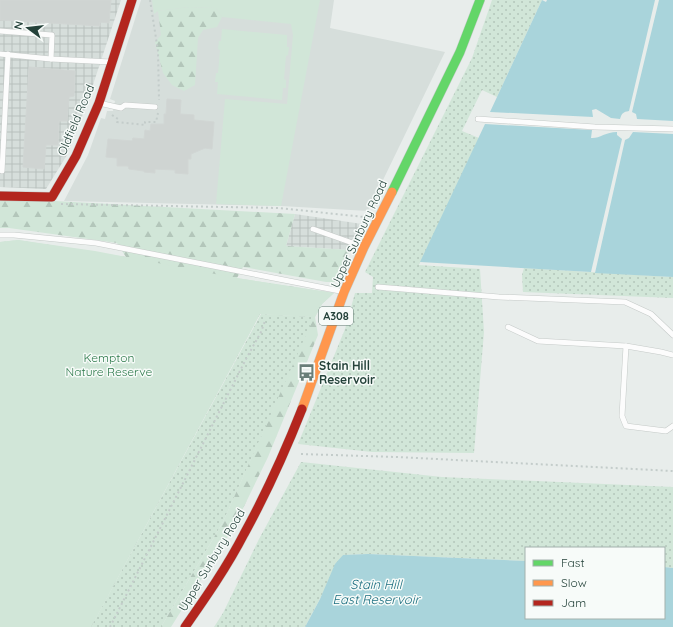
<svg xmlns="http://www.w3.org/2000/svg" width="673" height="627" viewBox="0 0 673 627" font-family="Quicksand,sans-serif">
<style>
.built{fill:#d6dedb}
.industrial{fill:url(#industrial-grid)}
.grass{fill:url(#grass-dots)}
.forest{fill:url(#forest-firs)}
.park{fill:#d1e6d8}
.water{fill:#a9d4db}
.building{fill:#cfd4d2;stroke:#d1d6d4}
.lines{fill:none;stroke-linecap:round;stroke-linejoin:round}
.lane-casing{stroke:#c5cac8;stroke-width:6}
.fast-casing{stroke:#c3cbc8;stroke-width:10}
.slow-casing{stroke:#c3cbc8;stroke-width:10}
.jam-casing{stroke:#c3cbc8;stroke-width:10}
.path{stroke:#c3ccca;stroke-width:2;stroke-dasharray:2 3;stroke-linecap:butt}
.lane{stroke:#fcfcfc;stroke-width:5}
.fast{stroke:#63d668;stroke-width:9}
.slow{stroke:#ff974d;stroke-width:9}
.jam{stroke:#b3261e;stroke-width:9}
.labels{text-anchor:middle;stroke-width:3;stroke-linejoin:round;paint-order:stroke}
.shield{fill:#f7fbf9;stroke:#637a73;stroke-width:1}
.shield-label{font-size:11px;font-weight:bold;fill:#24423a}
.street-label{font-size:12px;fill:#24423a;stroke:#f7fbf9}
.park-label{font-size:12px;fill:#2d7a4b;stroke:#f7fbf9}
.poi-label{font-size:12px;font-weight:bold;fill:#24423a;stroke:#f7fbf9;text-anchor:start}
.water-label{font-size:13px;font-style:italic;fill:#1c6f80;stroke:#f7fbf9}
</style>
<defs>
<pattern id="industrial-grid" width="8" height="8" patternUnits="userSpaceOnUse"><rect width="8" height="8" fill="#d6dedb"/><path d="M0 4h8M4 0v8" fill="none" stroke="#b8c0bd"/></pattern>
<pattern id="grass-dots" width="8" height="8" patternUnits="userSpaceOnUse"><rect width="8" height="8" fill="#d1e6d8"/><path d="M2 2h.1M6 6h.1" fill="none" stroke="#b3c6ba" stroke-width="1.8" stroke-linecap="round"/></pattern>
<pattern id="forest-firs" width="22" height="20" patternUnits="userSpaceOnUse"><rect width="22" height="20" fill="#d1e6d8"/><path d="M5 1l3.5 6h-7zM16 11l3.5 6h-7z" fill="#b3c6ba"/></pattern>
</defs>
<rect width="100%" height="100%" fill="#e8edeb"/>
<polygon class="built" points="141,0 334,0 330,28 445,52 368,211 281,206 64,201 88,155 101,118 105,119 107,111 113,111 115,101 110,99"/>
<g class="industrial">
<polygon points="0,0 121,0 86,106 67,155 46,189 0,187"/>
<polygon points="295,214 362,224 350,250 286,246"/>
</g>
<g class="grass">
<polygon points="492,0 542,0 497,97 482,90 462,131 479,138 419,265 480,269 484,332 474,453 372,452 298,444 345,329 355,293 372,293 373,277 365,272 472,58"/>
<polygon points="524,268 673,277 673,298 523,292 522,275"/>
<polygon points="261,314 315,317 223,522 161,627 91,627"/>
<polygon points="301,462 442,477 673,487 673,568 664,567 664,548 526,548 526,561 368,554 343,555 305,627 214,627 223,613 259,539"/>
</g>
<g class="forest">
<polygon points="189,7 216,8 222,17 217,27 203,30 198,38 195,85 184,91 172,85 163,73 155,42 161,35 158,11"/>
<polygon points="0,198 295,214 286,246 350,250 335,282 326,282 243,267 237,278 334,293 322,304 315,317 318,335 268,457 234,527 171,627 161,627 223,522 314,317 260,314 91,627 0,627 0,242 18,240 126,257 117,243 9,228 0,228"/>
</g>
<g class="park">
<polygon points="152,0 320,0 281,206 216,204 225,99 287,104 293,35 291,24 222,17 216,8 189,7 158,11 154,14"/>
<polygon points="222,29 287,35 287,47 289,47 288,55 286,56 284,79 286,80 286,88 283,88 282,100 217,94 218,82 215,82 216,73 218,73 220,50 218,49 219,41 221,41"/>
<polygon points="18,240 95,251 236,278 334,293 322,304 315,317 260,314 91,627 0,627 0,242"/>
</g>
<g class="water">
<path d="M542,0L546,2L547,0H655L629,111C623,112 622,113 620,119L611,118L596,109L592,110L593,117L490,112Z"/>
<polygon points="659,0 673,0 673,121 637,119 636,114 632,112"/>
<path d="M485,124L592,130L591,138C599,139 605,132 617,132V135L622,139L591,272L420,262Z"/>
<polygon points="633,132 673,134 673,277 595,273 625,140 629,138"/>
<polygon points="368,554 526,561 526,618 664,618 664,567 673,568 673,627 305,627 320,599 335,564 343,555"/>
</g>
<g class="building">
<polygon points="0,0 111,0 109,23 100,22 100,26 0,20"/>
<polygon points="29,67 75,71 74,96 69,97 67,121 59,121 58,145 46,145 44,169 23,167"/>
<polygon points="167,99 181,100 180,114 194,115 194,120 214,122 212,149 205,148 191,154 191,159 188,159 188,174 175,173 175,170 155,169 155,173 144,172 144,171 129,169 128,166 117,166 117,158 106,157 108,139 132,141 133,138 144,139 145,130 150,131 151,124 164,124 164,114 166,114"/>
</g>
<g class="lines">
<defs>
<g id="lane">
<polyline points="0,31 52,35 51,59"/>
<polyline points="0,54 51,59 111,62"/>
<polyline points="99,103 121,108 125,105 155,107"/>
<polyline points="478,119 595,127 673,129"/>
<polyline points="2,171 8,54"/>
<polyline points="313,229 361,246"/>
<polyline points="0,235 14,235 96,243 340,291"/>
<polyline points="378,287 499,297 625,302 651,314 673,335"/>
<polyline points="508,327 538,341 626,346 661,352 673,355"/>
<polyline points="626,346 622,416 626,426 666,431 673,426"/>
</g>
<polyline id="fast" points="392,192 460,52 480,0"/>
<polyline id="slow" points="302,409 344,292 364,247 392,192"/>
<g id="jam">
<polyline points="0,196 52,197 76,156 99,103 132,0"/>
<path d="M185,627C206,597 227,567 244,534C266,494 285,452 302,409"/>
</g>
</defs>
<use href="#lane" class="lane-casing"/>
<use href="#fast" class="fast-casing"/>
<use href="#slow" class="slow-casing"/>
<use href="#jam" class="jam-casing"/>
<g class="path">
<polyline points="150,0 158,51 159,100"/>
<polyline points="112,115 118,119 117,122 145,125 145,122 156,122 158,113"/>
<polyline points="61,204 279,208 364,217"/>
<polyline points="301,454 396,457 673,471"/>
<polyline points="110,627 246,359 261,332 265,321"/>
</g>
<use href="#lane" class="lane"/>
<use href="#fast" class="fast"/>
<use href="#slow" class="slow"/>
<use href="#jam" class="jam"/>
</g>
<defs>
<symbol id="bus-bare" viewBox="-9 -9 18 18"><path d="M-5-6H5V4H4V6H2V4H-2V6H-4V4H-5ZM-3.5-4V0h7V-4ZM-3.5 1.2v1.5H-2V1.2ZM2 1.2v1.5H3.5V1.2Z" fill="#697e78" stroke="#f7fbf9" stroke-width="2.5" paint-order="stroke"/></symbol>
</defs>
<g fill-rule="evenodd">
<use href="#bus-bare" x="294" y="360" width="25" height="25"/>
</g>
<g class="labels">
<rect class="shield" x="319" y="307" width="34" height="18" rx="3"/>
<g class="shield-label">
<text x="336" y="320">A308</text>
</g>
<g class="street-label">
<text transform="translate(76 120) rotate(-67)" y="4">Oldfield Road</text>
<text transform="translate(359 234) rotate(-65)" y="4">Upper Sunbury Road</text>
<text transform="translate(212 560) rotate(-59)" y="4">Upper Sunbury Road</text>
</g>
<g class="park-label">
<text x="109" y="362">Kempton<tspan x="109" dy="14">Nature Reserve</tspan></text>
</g>
<g class="poi-label">
<text x="319" y="370">Stain Hill<tspan x="319" dy="14">Reservoir</tspan></text>
</g>
<g class="water-label">
<text x="376" y="589">Stain Hill<tspan x="376" dy="15">East Reservoir</tspan></text>
</g>
</g>
<rect x="525" y="547" width="140" height="72" fill="#f7fbf9" stroke="#a3b1ad"/>
<rect x="533" y="560" width="20" height="6" fill="#63d668" stroke="#a3b1ad"/>
<text x="561" y="567" font-size="12" fill="#24423a">Fast</text>
<rect x="533" y="580" width="20" height="6" fill="#ff974d" stroke="#a3b1ad"/>
<text x="561" y="587" font-size="12" fill="#24423a">Slow</text>
<rect x="533" y="600" width="20" height="6" fill="#b3261e" stroke="#a3b1ad"/>
<text x="561" y="607" font-size="12" fill="#24423a">Jam</text>
<g transform="translate(28 28) rotate(285)" stroke="#f7fbf9" stroke-width="3" paint-order="stroke">
<path d="M0-3L7 15L0 10L-7 15Z" fill="#24423a"/>
<text y="-6" font-size="11" font-weight="bold" text-anchor="middle" fill="#24423a">N</text>
</g>
</svg>
